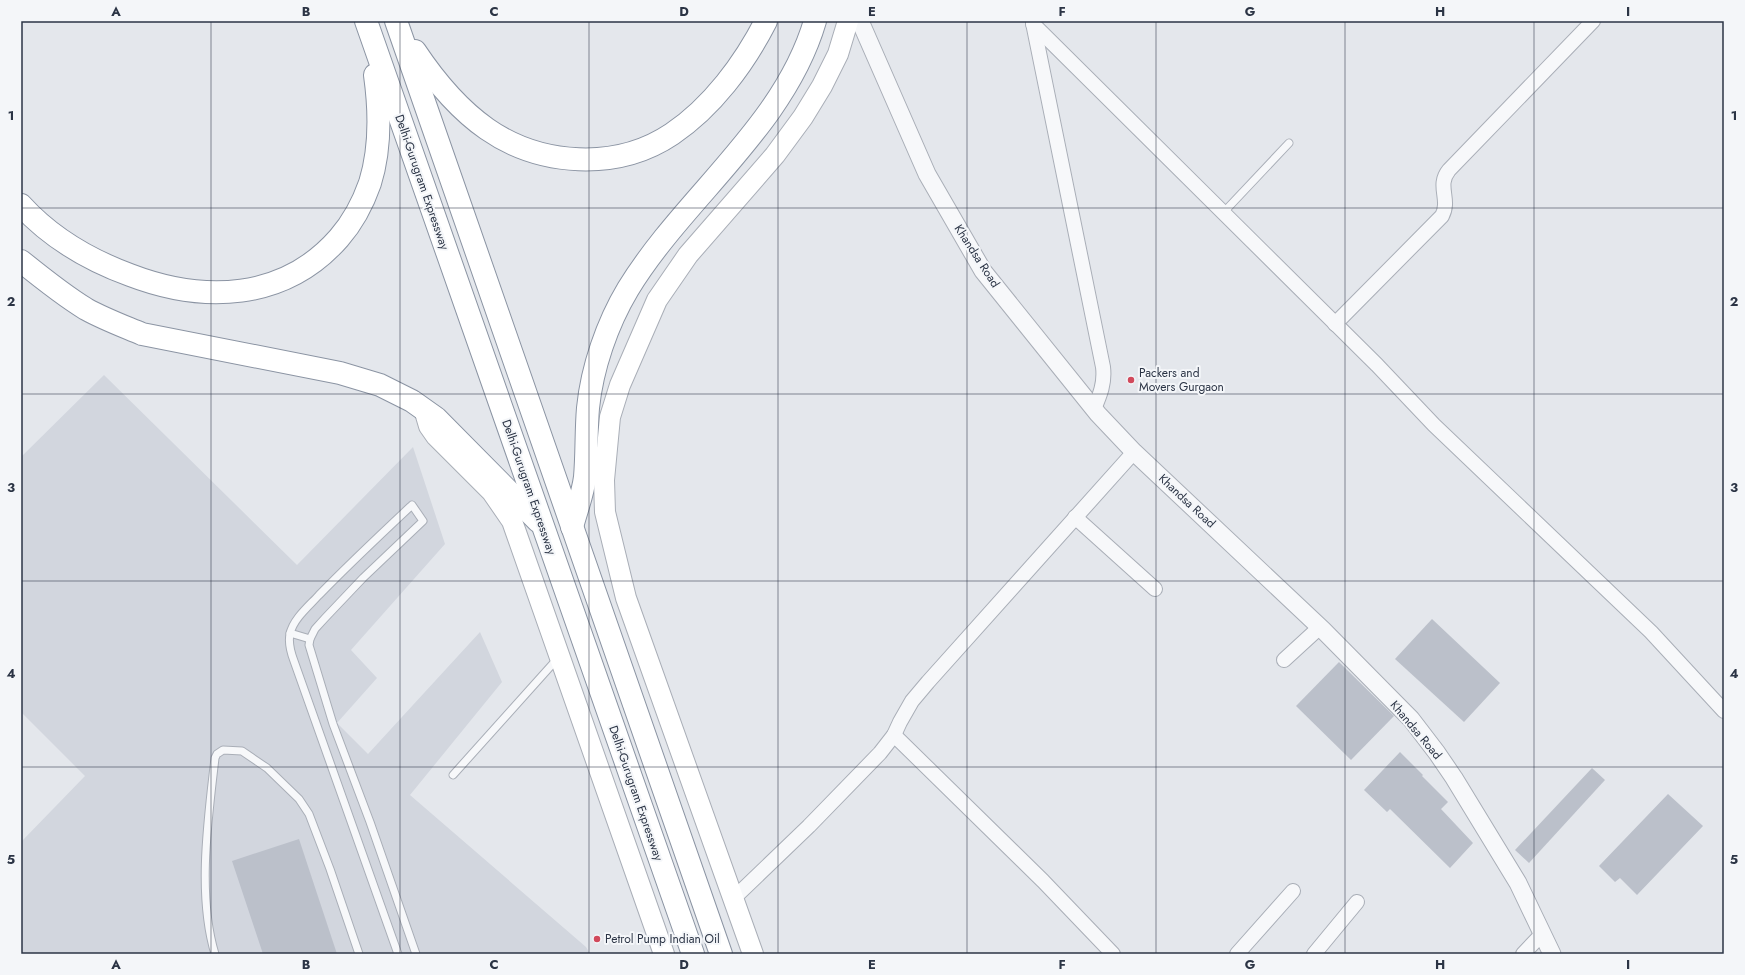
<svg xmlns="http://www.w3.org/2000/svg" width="1745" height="975" viewBox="0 0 1745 975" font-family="Jost,sans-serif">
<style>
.built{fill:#d2d6de}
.building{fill:#bbc0ca}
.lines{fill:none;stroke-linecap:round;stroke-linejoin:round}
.service-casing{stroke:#a9aeb7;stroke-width:9}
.minor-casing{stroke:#a9aeb7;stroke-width:16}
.tertiary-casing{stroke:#a9aeb7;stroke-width:19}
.secondary-casing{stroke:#a9aeb7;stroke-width:22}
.motorway-casing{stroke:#8b94a3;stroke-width:24}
.service{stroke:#f7f8fa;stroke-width:7}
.minor{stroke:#f7f8fa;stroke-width:14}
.tertiary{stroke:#f7f8fa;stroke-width:17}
.secondary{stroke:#fff;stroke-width:20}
.motorway{stroke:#fff;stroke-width:22}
.grid{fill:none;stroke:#2b3445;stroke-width:1;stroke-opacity:0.55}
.poi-dot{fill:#d1495b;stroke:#f4f6f9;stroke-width:1.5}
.labels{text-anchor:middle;stroke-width:4;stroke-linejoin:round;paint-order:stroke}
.street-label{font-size:12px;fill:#2b3445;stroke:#f4f6f9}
.poi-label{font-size:12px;fill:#2b3445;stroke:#f4f6f9;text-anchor:start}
.neatline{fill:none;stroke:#2b3445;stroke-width:1.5}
.grid-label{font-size:13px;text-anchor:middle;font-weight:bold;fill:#2b3445}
</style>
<rect width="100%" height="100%" fill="#e4e7ec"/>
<polygon class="built" points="104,375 297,565 413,447 445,544 351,650 377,678 337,723 368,754 480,632 502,682 410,795 586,947 590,954 21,954 21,842 85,776 21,712 21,457"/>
<g class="building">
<polygon points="1432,619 1500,683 1464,722 1395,659"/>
<polygon points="1339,662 1394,716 1351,760 1296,706"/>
<polygon points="1400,752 1423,775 1422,776 1448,802 1441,809 1473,843 1450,868 1390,809 1387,812 1364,790"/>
<polygon points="1592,768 1605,780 1529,863 1515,850"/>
<polygon points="1668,794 1703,826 1637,895 1620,878 1615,882 1599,866"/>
<polygon points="299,839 337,954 263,954 232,861"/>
</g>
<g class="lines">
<defs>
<g id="service">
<polyline points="1223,213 1289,143"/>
<polyline points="290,633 310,639"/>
<polyline points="453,775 558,658"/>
<path d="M215,954C197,895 208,819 215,758L217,754L223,750L242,751L267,768L299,799L309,814L330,869L359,954"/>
<path d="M398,954L294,661C291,653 288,643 290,634C293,619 309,606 319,595C349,564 380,535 412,505L423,521L363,578L325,618L315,629L310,639L309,645L333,724L370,822L416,954"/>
</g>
<g id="minor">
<path d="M1033,23L1103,367C1105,383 1100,395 1094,409"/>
<polyline points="1033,24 1377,365 1434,425 1651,632 1724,711"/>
<path d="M1335,324L1442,216C1451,199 1436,186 1449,170L1593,21"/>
<polyline points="1075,517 1155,589"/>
<polyline points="1284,660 1320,627"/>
<polyline points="894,735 1043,881 1113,954"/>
<polyline points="733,899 809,826 880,753 894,735 900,722 912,701 928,682 1134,452"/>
<polyline points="1237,954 1293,891"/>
<polyline points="1314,954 1357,902"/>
<polyline points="1523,954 1543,933"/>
</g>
<polyline id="tertiary" points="860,21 927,174 983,271 1098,414 1134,452 1323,630 1411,719 1437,753 1454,778 1518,883 1552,954"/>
<g id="secondary">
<polyline points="424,409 429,426 436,436 492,492 512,521 664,954"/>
<polyline points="753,954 626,598 605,512 604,480 610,417 620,385 657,300 688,255 775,155 803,117 822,86 838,54 848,21"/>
</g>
<g id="motorway">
<polyline points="366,21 693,954"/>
<polyline points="396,21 721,954"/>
<path d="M415,51C435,81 457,108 487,129C540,166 617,171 672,134C712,107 744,64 766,21"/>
<path d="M21,205C51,238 89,260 130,275C203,303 284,301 339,238C353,222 363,203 370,183C381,148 380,111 375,75"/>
<path d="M21,261C42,278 63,295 86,309C104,319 123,326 142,334L340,373L380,385L412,401L436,418L538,521"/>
<path d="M572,527C576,511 583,494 585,477C587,455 586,431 588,408C592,368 607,324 628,289C684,197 784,127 815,21"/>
</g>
</defs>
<use href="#service" class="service-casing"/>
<use href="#minor" class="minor-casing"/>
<use href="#tertiary" class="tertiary-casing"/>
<use href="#secondary" class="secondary-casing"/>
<use href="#motorway" class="motorway-casing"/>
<use href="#service" class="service"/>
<use href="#minor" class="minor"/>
<use href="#tertiary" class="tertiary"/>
<use href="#secondary" class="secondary"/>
<use href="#motorway" class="motorway"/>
</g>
<path class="grid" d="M211,21V954M400,21V954M589,21V954M778,21V954M967,21V954M1156,21V954M1345,21V954M1534,21V954M21,208H1724M21,394H1724M21,581H1724M21,767H1724"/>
<g class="poi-dot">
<circle cx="1131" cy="380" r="4"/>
<circle cx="597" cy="939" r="4"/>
</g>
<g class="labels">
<g class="street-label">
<text transform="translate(422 182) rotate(71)" y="4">Delhi-Gurugram Expressway</text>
<text transform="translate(977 256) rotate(57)" y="4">Khandsa Road</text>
<text transform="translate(529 487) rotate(71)" y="4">Delhi-Gurugram Expressway</text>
<text transform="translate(1187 501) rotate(43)" y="4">Khandsa Road</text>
<text transform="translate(1416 730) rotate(50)" y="4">Khandsa Road</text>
<text transform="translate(636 793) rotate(71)" y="4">Delhi-Gurugram Expressway</text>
</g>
<g class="poi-label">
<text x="1139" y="377">Packers and<tspan x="1139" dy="14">Movers Gurgaon</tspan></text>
<text x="605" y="943">Petrol Pump Indian Oil</text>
</g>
</g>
<rect width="1745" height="975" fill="none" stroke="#f4f6f9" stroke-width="44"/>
<rect x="22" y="22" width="1701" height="931" class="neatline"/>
<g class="grid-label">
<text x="116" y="16">A</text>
<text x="306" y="16">B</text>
<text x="494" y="16">C</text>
<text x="684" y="16">D</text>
<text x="872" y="16">E</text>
<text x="1062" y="16">F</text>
<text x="1250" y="16">G</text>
<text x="1440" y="16">H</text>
<text x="1628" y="16">I</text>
<text x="11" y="120">1</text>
<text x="1734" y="120">1</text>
<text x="11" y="306">2</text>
<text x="1734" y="306">2</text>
<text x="11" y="492">3</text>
<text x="1734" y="492">3</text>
<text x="11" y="678">4</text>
<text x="1734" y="678">4</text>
<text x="11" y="864">5</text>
<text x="1734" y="864">5</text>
<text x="116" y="969">A</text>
<text x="306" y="969">B</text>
<text x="494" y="969">C</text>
<text x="684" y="969">D</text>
<text x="872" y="969">E</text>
<text x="1062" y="969">F</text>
<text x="1250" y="969">G</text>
<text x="1440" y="969">H</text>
<text x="1628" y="969">I</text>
</g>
</svg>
